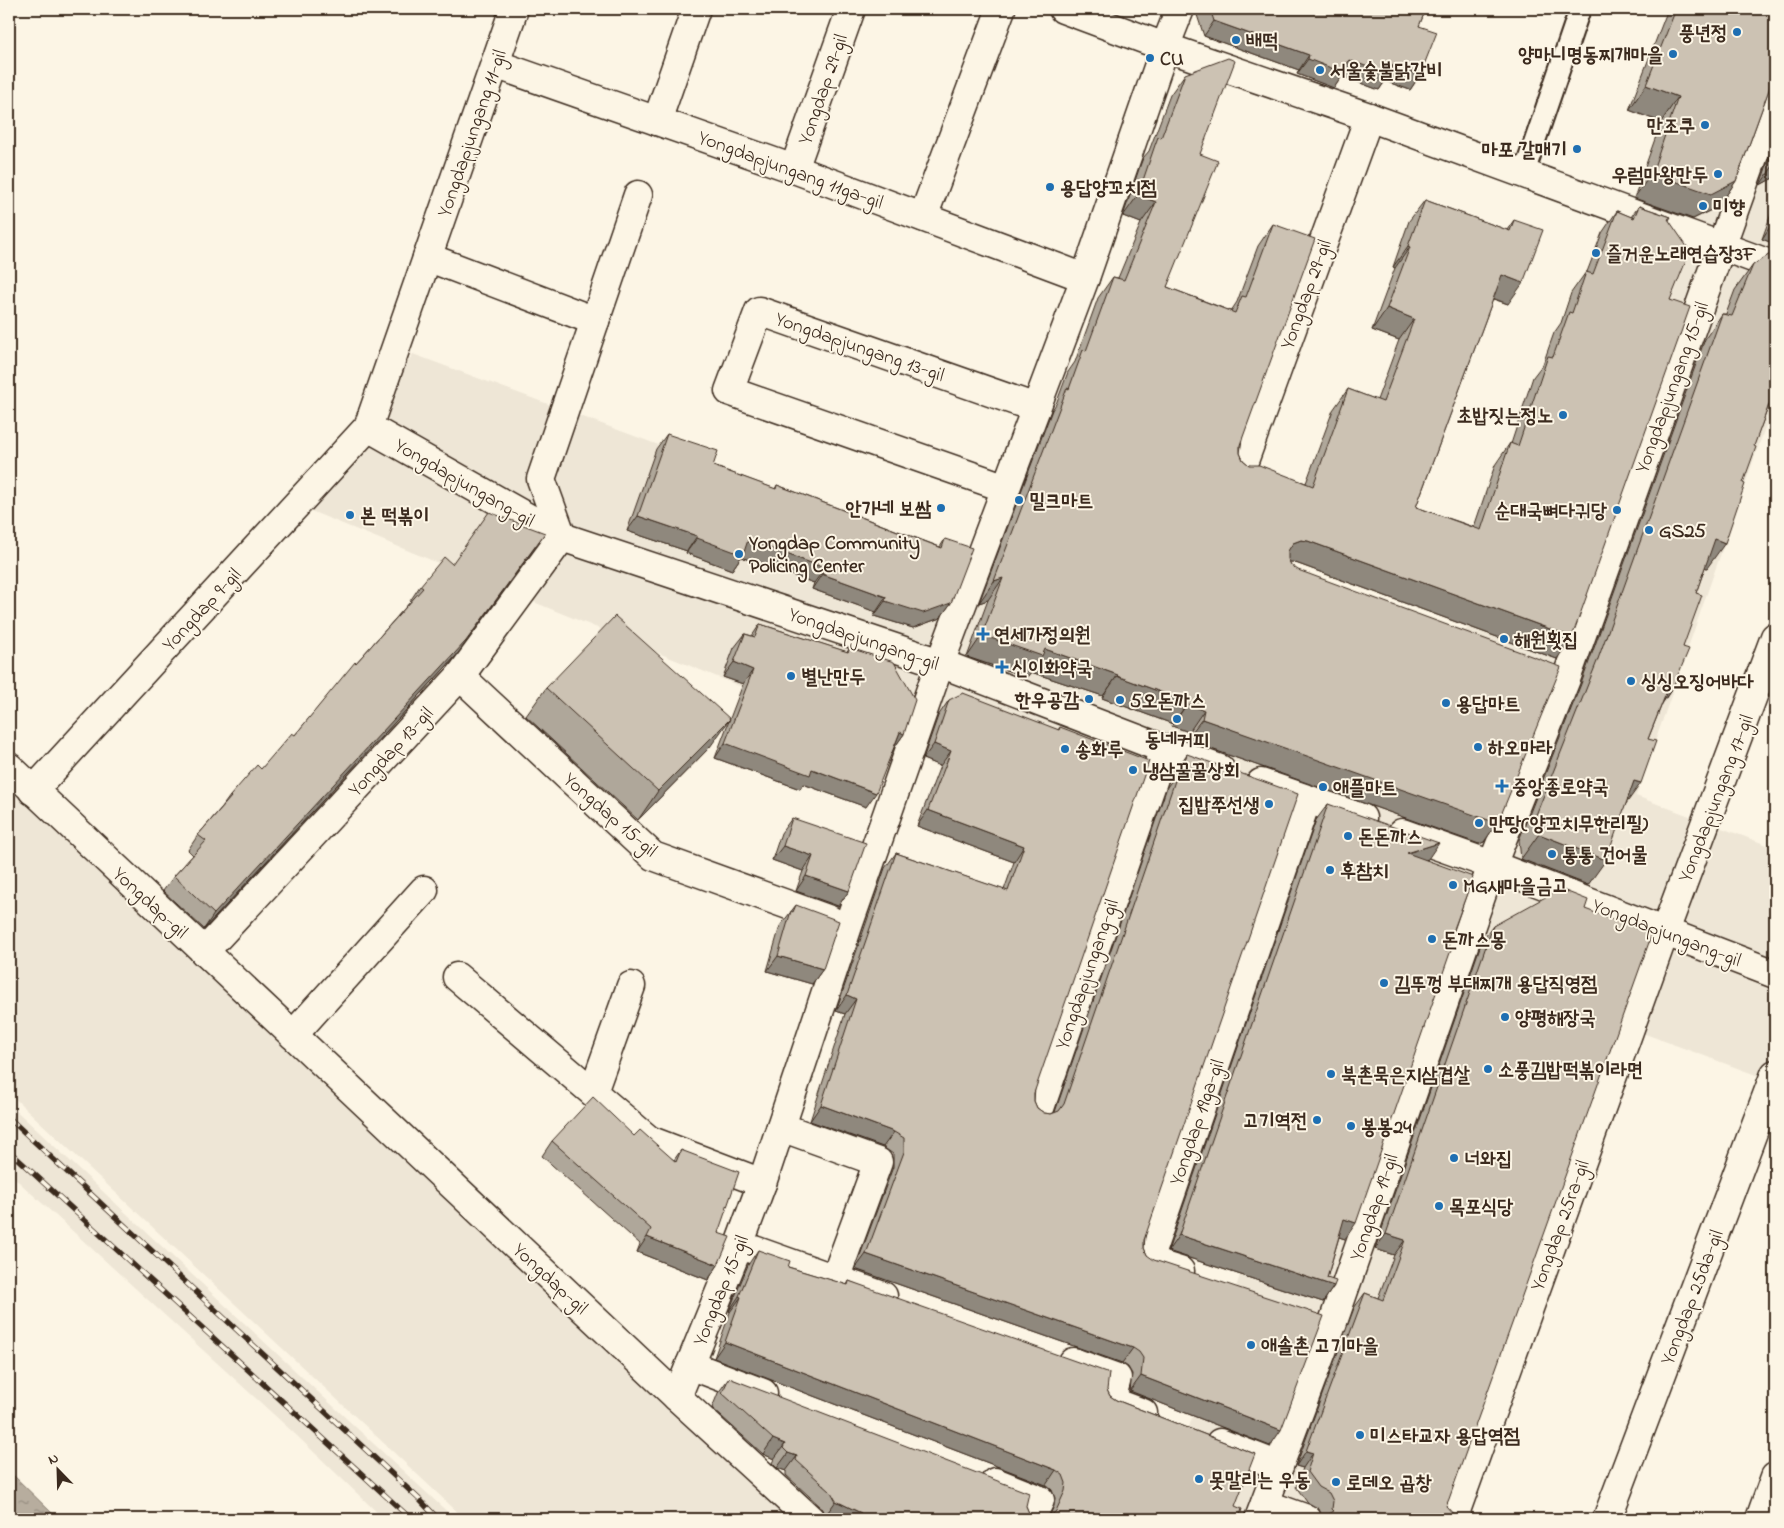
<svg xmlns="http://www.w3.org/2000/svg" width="1784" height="1528" viewBox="0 0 1784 1528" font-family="'Indie Flower','Poor Story',sans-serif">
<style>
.built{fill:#eee6d6}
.water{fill:url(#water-ripples);stroke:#85796b}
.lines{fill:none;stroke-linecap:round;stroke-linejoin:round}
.service-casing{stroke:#3b2a1e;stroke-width:24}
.minor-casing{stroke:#3b2a1e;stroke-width:31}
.service{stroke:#fcf5e5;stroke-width:20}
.minor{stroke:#fcf5e5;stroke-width:28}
.rail-casing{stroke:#3b2a1e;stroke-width:5.5}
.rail{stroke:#fcf5e5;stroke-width:4;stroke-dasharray:11;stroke-linecap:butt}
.wall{fill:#afa79a;stroke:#3b2a1e}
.shaded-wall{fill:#8f887d;stroke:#3b2a1e}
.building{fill:#ccc2b3;stroke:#3b2a1e}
.poi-dot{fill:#1f6fb2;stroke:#fcf5e5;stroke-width:2}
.labels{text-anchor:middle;stroke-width:4;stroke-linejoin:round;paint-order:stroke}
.poi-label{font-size:20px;font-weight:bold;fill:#3b2a1e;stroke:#fcf5e5;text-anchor:start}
.street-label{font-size:20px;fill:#3b2a1e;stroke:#fcf5e5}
</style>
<defs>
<pattern id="water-ripples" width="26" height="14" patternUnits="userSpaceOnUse" patternTransform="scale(1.25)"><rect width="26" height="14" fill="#b7ad9e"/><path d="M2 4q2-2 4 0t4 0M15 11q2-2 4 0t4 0" fill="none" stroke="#968d80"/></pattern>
</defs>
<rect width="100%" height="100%" fill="#fcf5e5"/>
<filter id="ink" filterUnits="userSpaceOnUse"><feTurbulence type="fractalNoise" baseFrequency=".02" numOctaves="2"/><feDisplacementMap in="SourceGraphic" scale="10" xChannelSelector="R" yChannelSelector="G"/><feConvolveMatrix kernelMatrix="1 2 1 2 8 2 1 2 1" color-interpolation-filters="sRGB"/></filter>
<g filter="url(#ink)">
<g class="built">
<polygon points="1718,9 1775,10 1775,399 1636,796 1775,848 1775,1082 1556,1001 1361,1519 1158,1519 1354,937 311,511 413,354 1426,729"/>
<polygon points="9,771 808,1519 465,1519 9,1093"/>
<polygon points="9,1104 362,1433 455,1519 384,1519 295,1434 9,1173"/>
</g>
<polygon class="water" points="9,1471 58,1519 9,1519"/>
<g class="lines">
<defs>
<polyline id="service" points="1524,173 1580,9"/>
<g id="minor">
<polyline points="1063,9 1165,47 1369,117 1775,266"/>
<polyline points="495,64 794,169 1085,278"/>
<polyline points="657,121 696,9"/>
<polyline points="794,169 851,9"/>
<polyline points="923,217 1001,9"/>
<polyline points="427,257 595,321"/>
<polyline points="368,427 562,537 940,663 1164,749 1220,769"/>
<polyline points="1240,472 1369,117"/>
<polyline points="1006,488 729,391 759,311 1036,408"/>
<polyline points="460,676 653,856 830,920"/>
<polyline points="9,767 677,1397 810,1519"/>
<polyline points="1261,783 1362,818"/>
<polyline points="33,791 368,427 514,9"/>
<polyline points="1402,833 1492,865 1775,974"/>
<polyline points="204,952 460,676 562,537 541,479 638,195"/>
<polyline points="457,977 649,1140 762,1183"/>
<polyline points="293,1035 424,890"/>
<polyline points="593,1092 631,986"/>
<polyline points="1038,1114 1164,749"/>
<polyline points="781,1127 878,1162 835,1279"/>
<polyline points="754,1250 883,1296"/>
<polyline points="1180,1271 1148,1261 1307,799"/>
<polyline points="1073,1362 1117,1378 1111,1401 1143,1413"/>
<polyline points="690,1365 763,1393"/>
<polyline points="677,1397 739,1245 762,1183 848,926 940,663 1085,278 1165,47 1180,9"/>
<polyline points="1220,1443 1279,1466"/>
<polyline points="995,1482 1040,1500 1031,1519"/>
<polyline points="1265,1504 1307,1519"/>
<polyline points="1259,1519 1333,1322 1492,865 1566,679 1775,96"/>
<polyline points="1453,1519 1665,931 1775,637"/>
<polyline points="1607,1519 1775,1074"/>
<polyline points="1760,1519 1775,1477"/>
</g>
</defs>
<use href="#service" class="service-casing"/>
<use href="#minor" class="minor-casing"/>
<use href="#service" class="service"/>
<use href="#minor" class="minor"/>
<defs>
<g id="rail">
<polyline points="9,1118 420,1500 438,1519"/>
<polyline points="9,1151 411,1519"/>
</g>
</defs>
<use href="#rail" class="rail-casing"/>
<use href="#rail" class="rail"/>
</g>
<g class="wall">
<polygon points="1200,9 1426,9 1419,26 1420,75 1410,90 1385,81 1379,90 1342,76 1334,88 1297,74 1299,70 1204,36 1197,15"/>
<polygon points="1668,9 1775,9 1775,81 1772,81 1736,181 1719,206 1693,219 1634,198 1661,122 1629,110"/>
<polygon points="1185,74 1200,154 1167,287 1231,311 1237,302 1258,246 1273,224 1240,453 1243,460 1249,465 1306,483 1333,410 1348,389 1377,400 1399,340 1372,330 1395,268 1393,267 1409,221 1425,200 1507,230 1514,220 1508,304 1493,299 1416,507 1474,527 1495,465 1510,443 1511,444 1533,377 1543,364 1554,333 1561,323 1571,293 1586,272 1587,272 1602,233 1617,211 1631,217 1639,206 1671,217 1669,220 1670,300 1557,659 1293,562 1289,562 1291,565 1499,820 1484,842 1479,844 1186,740 1189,732 1172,726 1173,724 1102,698 1103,696 1031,672 1027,677 967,657 988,600 979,603 1052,410 1056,404 1068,372 1075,362 1098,298 1113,277 1118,278 1141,223 1123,216 1140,166 1143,158 1149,151 1170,95"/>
<polygon points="1775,142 1775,177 1760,185"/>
<polygon points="1775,203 1775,244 1762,239"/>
<polygon points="1775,251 1775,394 1771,400 1707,568 1705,567 1696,593 1673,687 1662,704 1648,739 1625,806 1588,885 1521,859 1519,840 1581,684 1705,339 1722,314 1726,314 1735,290 1753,265"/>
<polygon points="667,434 713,466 775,489 777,485 940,547 945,539 951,603 940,618 913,628 874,616 876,612 812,589 814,583 741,557 732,570 686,553 687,551 627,531 656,449"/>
<polygon points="534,548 456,656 204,929 163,891 174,876 193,855 188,850 198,835 222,807 230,796 261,769 295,735 356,663 411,601 410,601 420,586 452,564"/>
<polygon points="760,624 847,652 850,648 904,734 894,748 866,807 803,784 800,789 715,758 743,684 723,677 734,648 745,634 752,636"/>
<polygon points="546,688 710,747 638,820 526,716"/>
<polygon points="949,700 1058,730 1060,727 1034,1101 1037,1108 1044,1113 1051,1114 1055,1112 1167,787 1173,779 1176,770 1187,754 1144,1248 1147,1255 1270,1446 1130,1391 1132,1374 1128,1367 1122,1363 855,1269 893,1167 893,1154 883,1147 810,1121 845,1014 836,1011 885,868 896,853 1004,890 1014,862 917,826 940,766 923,759 938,716"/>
<polygon points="1328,804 1428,859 1426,860 1446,951 1345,1239 1339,1237 1327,1278 1334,1286 1323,1302 1168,1251 1316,820"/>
<polygon points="792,818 849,891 838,906 796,891 803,871 772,860 781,833"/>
<polygon points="796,905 823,969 812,984 767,971 780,926"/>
<polygon points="1585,909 1446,1506 1321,1519 1322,1518 1322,1516 1319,1509 1307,1502 1296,1487 1303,1468 1296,1466 1354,1308 1365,1293 1378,1298 1394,1255 1375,1249 1482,941 1493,926"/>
<polygon points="634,1136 674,1160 681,1150 718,1233 718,1265 708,1280 637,1252 640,1244 542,1156 552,1141"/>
<polygon points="758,1250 788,1267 847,1285 849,1281 1107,1390 1110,1396 1116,1400 1255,1454 1049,1517 1054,1506 1055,1498 1052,1490 1046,1485 714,1358 730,1312 729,1311 748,1265"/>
<polygon points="729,1378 1026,1506 1029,1513 1035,1518 1043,1519 831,1519 825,1516 821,1507 786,1475 786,1471 777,1468 772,1463 774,1459 763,1454 712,1408 718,1393"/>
</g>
<g class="shaded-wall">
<polygon points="1214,21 1309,55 1299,70 1204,36"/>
<polygon points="1308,59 1349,60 1393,65 1420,75 1410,90 1385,81 1379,90 1342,76 1334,88 1297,74"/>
<polygon points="1775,69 1775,81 1773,81"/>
<polygon points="1646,85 1678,97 1661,122 1629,110"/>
<polygon points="1775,163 1775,177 1760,185"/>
<polygon points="1652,173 1736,181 1719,206 1693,219 1634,198"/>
<polygon points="1138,195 1156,202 1141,223 1123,216"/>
<polygon points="1775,219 1775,244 1762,239"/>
<polygon points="1408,246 1410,247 1395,268 1393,267"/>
<polygon points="1502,275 1523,283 1508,304 1487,296"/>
<polygon points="1387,308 1414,319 1399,340 1372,330"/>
<polygon points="1775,386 1775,394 1763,411"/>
<polygon points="638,516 697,536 687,551 627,531"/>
<polygon points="545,533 456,656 204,929 214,914"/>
<polygon points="697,538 748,540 825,568 814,583 741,557 732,570 686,553"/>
<polygon points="1715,539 1725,543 1707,568 1697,564"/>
<polygon points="1301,540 1308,541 1572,637 1557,659 1293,562 1286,562 1278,565 1293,543"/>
<polygon points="822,574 886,597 876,612 812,589"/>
<polygon points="1003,578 988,600 979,603 994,581"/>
<polygon points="885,601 951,603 940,618 913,628 874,616"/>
<polygon points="982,635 1045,649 1118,675 1103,696 1031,672 1027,677 967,657"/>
<polygon points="734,662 753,670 743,684 723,677"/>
<polygon points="1117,676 1188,702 1173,724 1102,698"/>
<polygon points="1669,686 1673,687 1656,712"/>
<polygon points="1187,704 1204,710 1189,732 1172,726"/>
<polygon points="730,719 710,747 638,820 658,791"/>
<polygon points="1202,719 1499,820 1484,842 1479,844 1186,740"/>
<polygon points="900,732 904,734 894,748"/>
<polygon points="725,743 812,769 876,793 866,807 803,784 800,789 715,758"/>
<polygon points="934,744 951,751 940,766 923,759"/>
<polygon points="1634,781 1641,783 1623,808"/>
<polygon points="928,810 1024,846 1014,862 917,826"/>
<polygon points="1539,834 1606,860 1588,885 1521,859"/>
<polygon points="1439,843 1428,859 1396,869 1407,853"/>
<polygon points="783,846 813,856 803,871 772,860"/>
<polygon points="806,876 849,891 838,906 796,891"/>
<polygon points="778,956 823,969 812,984 767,971"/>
<polygon points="847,995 856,999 845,1014 836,1011"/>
<polygon points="821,1105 894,1132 883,1147 810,1121"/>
<polygon points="1344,1219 1356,1223 1345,1239 1333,1235"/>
<polygon points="1386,1234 1405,1240 1394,1255 1375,1249"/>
<polygon points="1179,1235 1334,1286 1323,1302 1168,1251"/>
<polygon points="647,1237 718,1265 708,1280 637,1252"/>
<polygon points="866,1254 1133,1348 1122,1363 855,1269"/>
<polygon points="739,1296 741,1297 730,1312 729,1311"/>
<polygon points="725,1342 1056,1470 1046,1485 714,1358"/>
<polygon points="1141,1376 1281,1430 1270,1446 1130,1391"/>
<polygon points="773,1439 785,1444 774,1459 763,1454"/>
<polygon points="1306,1451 1313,1453 1303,1468 1296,1466"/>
<polygon points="788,1453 797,1456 786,1471 777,1468"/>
<polygon points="836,1501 861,1513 857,1519 831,1519 825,1516"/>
</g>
<g class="building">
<polygon points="1210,9 1426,9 1419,26 1437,32 1420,75 1393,65 1390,75 1349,60 1344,73 1308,59 1309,55 1214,21"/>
<polygon points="1676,9 1775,9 1775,73 1736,181 1711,194 1652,173 1678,97 1646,85"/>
<polygon points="1228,58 1235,61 1200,154 1218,161 1167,287 1235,313 1242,296 1246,297 1273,224 1315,239 1240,445 1240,453 1243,460 1249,465 1259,465 1313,486 1348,389 1383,402 1414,319 1387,308 1410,247 1408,246 1425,200 1510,231 1514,220 1543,230 1523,283 1502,275 1416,507 1481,530 1510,443 1518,446 1548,356 1553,357 1569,312 1572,313 1586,272 1593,274 1617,211 1634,218 1639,206 1671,217 1668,219 1690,251 1670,300 1690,307 1572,637 1308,541 1301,540 1293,543 1288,551 1288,559 1291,565 1298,570 1561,667 1499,820 1494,822 1202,719 1204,710 1187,704 1188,702 1117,676 1118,675 1045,649 1042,656 982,635 1003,578 994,581 1067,388 1069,389 1083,350 1086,351 1113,277 1124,280 1156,202 1138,195 1155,145 1158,137 1161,138 1185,74"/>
<polygon points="1775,251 1775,388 1754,446 1756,447 1743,483 1745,484 1725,543 1715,539 1696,593 1702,595 1683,647 1689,649 1673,687 1669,686 1648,739 1656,741 1641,783 1634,781 1606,860 1539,834 1536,815 1598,659 1722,314 1732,316 1753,265"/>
<polygon points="667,434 718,451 713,466 776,489 777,485 942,548 945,539 972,548 951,603 923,613 885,601 886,597 822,574 825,568 748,540 743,555 697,538 697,536 638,516"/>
<polygon points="489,512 545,533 466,641 214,914 174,876 206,841 198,835 231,797 230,796 257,765 261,769 292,733 295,735 355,662 356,663 423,588 420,586 444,557 452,564"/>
<polygon points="615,616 730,719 658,791 546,688"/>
<polygon points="760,624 848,652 850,648 894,662 915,700 904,734 900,732 876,793 812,769 810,775 725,743 753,670 734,662 745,634 755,637"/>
<polygon points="963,693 1059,730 1060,727 1149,761 1034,1093 1034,1101 1037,1108 1044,1113 1051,1114 1059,1111 1064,1104 1178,772 1181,772 1187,754 1298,794 1144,1240 1144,1248 1147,1255 1154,1260 1324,1316 1281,1430 1141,1376 1143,1358 1139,1352 1133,1348 866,1254 904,1152 904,1138 894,1132 821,1105 856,999 847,995 896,853 1008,891 1024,846 928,810 951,751 934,744 949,700"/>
<polygon points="1328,804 1439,843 1407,853 1473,877 1446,951 1452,947 1356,1223 1344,1219 1327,1278 1336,1281 1334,1286 1179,1235"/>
<polygon points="792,818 866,843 849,891 806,876 813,856 783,846"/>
<polygon points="1560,889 1588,900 1585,909 1652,934 1449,1499 1446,1506 1456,1517 1455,1519 1314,1519 1321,1519 1334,1511 1332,1509 1333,1501 1329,1493 1318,1487 1307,1472 1313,1453 1306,1451 1365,1293 1383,1300 1405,1240 1386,1234 1493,926"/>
<polygon points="796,905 839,921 823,969 778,956 791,911 793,912"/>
<polygon points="593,1097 634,1136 640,1130 676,1162 681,1150 739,1172 718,1233 730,1237 718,1265 647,1237 651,1229 552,1141"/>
<polygon points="758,1250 790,1261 788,1267 848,1285 849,1281 1109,1373 1107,1390 1110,1396 1116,1400 1255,1454 1235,1506 1242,1509 1239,1519 1044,1519 1050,1517 1056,1511 1065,1491 1066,1483 1063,1475 1056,1470 725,1342 741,1297 739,1296"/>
<polygon points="729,1378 1029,1493 1026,1506 1029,1513 1035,1518 1043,1519 858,1519 861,1513 836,1501 831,1492 796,1460 797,1456 788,1453 783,1448 785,1444 773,1439 722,1393"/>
</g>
</g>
<g class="poi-dot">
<circle cx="1737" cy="32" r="5"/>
<circle cx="1236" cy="40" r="5"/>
<circle cx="1673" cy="54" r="5"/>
<circle cx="1150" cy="58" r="5"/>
<circle cx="1320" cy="70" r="5"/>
<circle cx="1705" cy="125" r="5"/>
<circle cx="1577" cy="149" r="5"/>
<circle cx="1718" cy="174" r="5"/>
<circle cx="1050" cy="187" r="5"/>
<circle cx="1703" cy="206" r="5"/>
<circle cx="1596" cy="253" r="5"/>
<circle cx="1563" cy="415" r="5"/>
<circle cx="1019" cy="500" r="5"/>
<circle cx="941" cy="508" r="5"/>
<circle cx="1617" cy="510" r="5"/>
<circle cx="350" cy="515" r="5"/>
<circle cx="1649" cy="530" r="5"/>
<circle cx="739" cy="554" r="5"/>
<path d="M980.5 626.5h5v5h5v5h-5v5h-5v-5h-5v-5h5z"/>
<circle cx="1504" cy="639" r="5"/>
<path d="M999.5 659.5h5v5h5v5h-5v5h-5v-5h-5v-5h5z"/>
<circle cx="791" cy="676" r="5"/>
<circle cx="1631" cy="681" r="5"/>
<circle cx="1089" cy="699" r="5"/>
<circle cx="1120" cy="700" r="5"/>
<circle cx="1446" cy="703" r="5"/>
<circle cx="1177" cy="719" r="5"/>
<circle cx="1478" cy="747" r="5"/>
<circle cx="1065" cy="749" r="5"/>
<circle cx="1133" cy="770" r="5"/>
<path d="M1499.5 778.5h5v5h5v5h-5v5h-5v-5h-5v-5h5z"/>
<circle cx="1323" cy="787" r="5"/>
<circle cx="1269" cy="804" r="5"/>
<circle cx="1479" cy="823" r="5"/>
<circle cx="1348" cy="836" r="5"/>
<circle cx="1552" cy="854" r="5"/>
<circle cx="1330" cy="870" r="5"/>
<circle cx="1453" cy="885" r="5"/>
<circle cx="1432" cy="939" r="5"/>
<circle cx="1384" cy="983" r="5"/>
<circle cx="1505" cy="1017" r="5"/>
<circle cx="1488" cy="1069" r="5"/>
<circle cx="1331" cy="1074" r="5"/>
<circle cx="1317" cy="1120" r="5"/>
<circle cx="1351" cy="1126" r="5"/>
<circle cx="1454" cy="1158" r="5"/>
<circle cx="1439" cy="1206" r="5"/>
<circle cx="1251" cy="1345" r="5"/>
<circle cx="1360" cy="1435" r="5"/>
<circle cx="1199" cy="1479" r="5"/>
<circle cx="1336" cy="1482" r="5"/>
</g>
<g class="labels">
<g class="poi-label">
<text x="1727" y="39" text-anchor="end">풍년정</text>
<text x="1246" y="47">배떡</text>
<text x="1663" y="61" text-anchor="end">양마니명동찌개마을</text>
<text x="1160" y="65">CU</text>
<text x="1330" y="77">서울숯불닭갈비</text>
<text x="1695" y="132" text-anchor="end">만조쿠</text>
<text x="1567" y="156" text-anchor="end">마포 갈매기</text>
<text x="1708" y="181" text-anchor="end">우럼마왕만두</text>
<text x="1060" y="194">용답양꼬치점</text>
<text x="1713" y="213">미향</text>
<text x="1606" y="260">즐거운노래연습장3F</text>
<text x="1553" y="422" text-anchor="end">초밥짓는정노</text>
<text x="1029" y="507">밀크마트</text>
<text x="931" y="515" text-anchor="end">안가네 보쌈</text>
<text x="1607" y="517" text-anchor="end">순대국뼈다귀당</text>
<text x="360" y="522">본 떡볶이</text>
<text x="1659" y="537">GS25</text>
<text x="749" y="549">Yongdap Community<tspan x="749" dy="23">Policing Center</tspan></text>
<text x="994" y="641">연세가정의원</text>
<text x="1514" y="646">해원횟집</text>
<text x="1012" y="674">신이화약국</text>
<text x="801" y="683">별난만두</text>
<text x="1641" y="688">싱싱오징어바다</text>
<text x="1079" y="706" text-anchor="end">한우공감</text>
<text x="1130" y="707">5오돈까스</text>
<text x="1456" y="710">용답마트</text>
<text x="1177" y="746" text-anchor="middle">동네커피</text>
<text x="1488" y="754">하오마라</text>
<text x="1075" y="756">송화루</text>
<text x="1143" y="777">냉삼꿀꿀상회</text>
<text x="1512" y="793">중앙종로약국</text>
<text x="1333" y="794">애플마트</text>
<text x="1259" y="811" text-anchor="end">집밥쭈선생</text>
<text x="1489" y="830">만땅(양꼬치무한리필)</text>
<text x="1358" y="843">돈돈까스</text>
<text x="1562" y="861">통통 건어물</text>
<text x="1340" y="877">후참치</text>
<text x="1463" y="892">MG새마을금고</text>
<text x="1442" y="946">돈까스몽</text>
<text x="1394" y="990">김뚜껑 부대찌개 용답직영점</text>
<text x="1515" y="1024">양평해장국</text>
<text x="1498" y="1076">소풍김밥떡볶이라면</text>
<text x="1341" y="1081">북촌묵은지삼겹살</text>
<text x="1307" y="1127" text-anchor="end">고기역전</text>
<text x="1361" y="1133">봉봉24</text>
<text x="1464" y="1165">너와집</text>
<text x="1449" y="1213">목포식당</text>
<text x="1261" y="1352">애솔촌 고기마을</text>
<text x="1370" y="1442">미스타교자 용답역점</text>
<text x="1209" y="1486">못말리는 우동</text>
<text x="1346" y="1489">로데오 곱창</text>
</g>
<g class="street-label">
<text transform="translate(822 89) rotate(-71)" y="7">Yongdap 29-gil</text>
<text transform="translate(471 133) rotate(-71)" y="7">Yongdapjungang 11-gil</text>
<text transform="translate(791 169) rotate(20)" y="7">Yongdapjungang 11ga-gil</text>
<text transform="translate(1305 294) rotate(-70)" y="7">Yongdap 29-gil</text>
<text transform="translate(860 346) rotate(19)" y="7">Yongdapjungang 13-gil</text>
<text transform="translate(1671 387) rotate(-70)" y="7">Yongdapjungang 15-gil</text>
<text transform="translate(465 482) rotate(30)" y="7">Yongdapjungang-gil</text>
<text transform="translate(201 609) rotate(-47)" y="7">Yongdap 9-gil</text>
<text transform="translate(864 638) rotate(19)" y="7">Yongdapjungang-gil</text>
<text transform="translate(390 751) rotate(-47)" y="7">Yongdap 13-gil</text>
<text transform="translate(1715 798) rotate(-69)" y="7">Yongdapjungang 17-gil</text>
<text transform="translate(611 814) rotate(41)" y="7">Yongdap 15-gil</text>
<text transform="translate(151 902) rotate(43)" y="7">Yongdap-gil</text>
<text transform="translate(1667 932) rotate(21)" y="7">Yongdapjungang-gil</text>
<text transform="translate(1086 974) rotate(-71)" y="7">Yongdapjungang-gil</text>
<text transform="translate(1196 1122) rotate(-71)" y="7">Yongdap 19ga-gil</text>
<text transform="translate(1373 1207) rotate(-71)" y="7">Yongdap 19-gil</text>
<text transform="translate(1559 1225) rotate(-70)" y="7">Yongdap 25ra-gil</text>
<text transform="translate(551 1278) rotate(43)" y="7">Yongdap-gil</text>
<text transform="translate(720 1290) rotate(-68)" y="7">Yongdap 15-gil</text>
<text transform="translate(1691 1297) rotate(-69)" y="7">Yongdap 25da-gil</text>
</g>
</g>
<rect width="1784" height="1528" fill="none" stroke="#fcf5e5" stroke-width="30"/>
<rect x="15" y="15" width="1754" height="1498" fill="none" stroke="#3b2a1e" stroke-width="2" filter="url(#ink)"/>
<g transform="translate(58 1470) rotate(337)" stroke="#fcf5e5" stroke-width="4" paint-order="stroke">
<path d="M0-4L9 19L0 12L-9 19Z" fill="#3b2a1e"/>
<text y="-8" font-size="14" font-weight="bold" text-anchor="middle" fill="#3b2a1e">N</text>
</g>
</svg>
